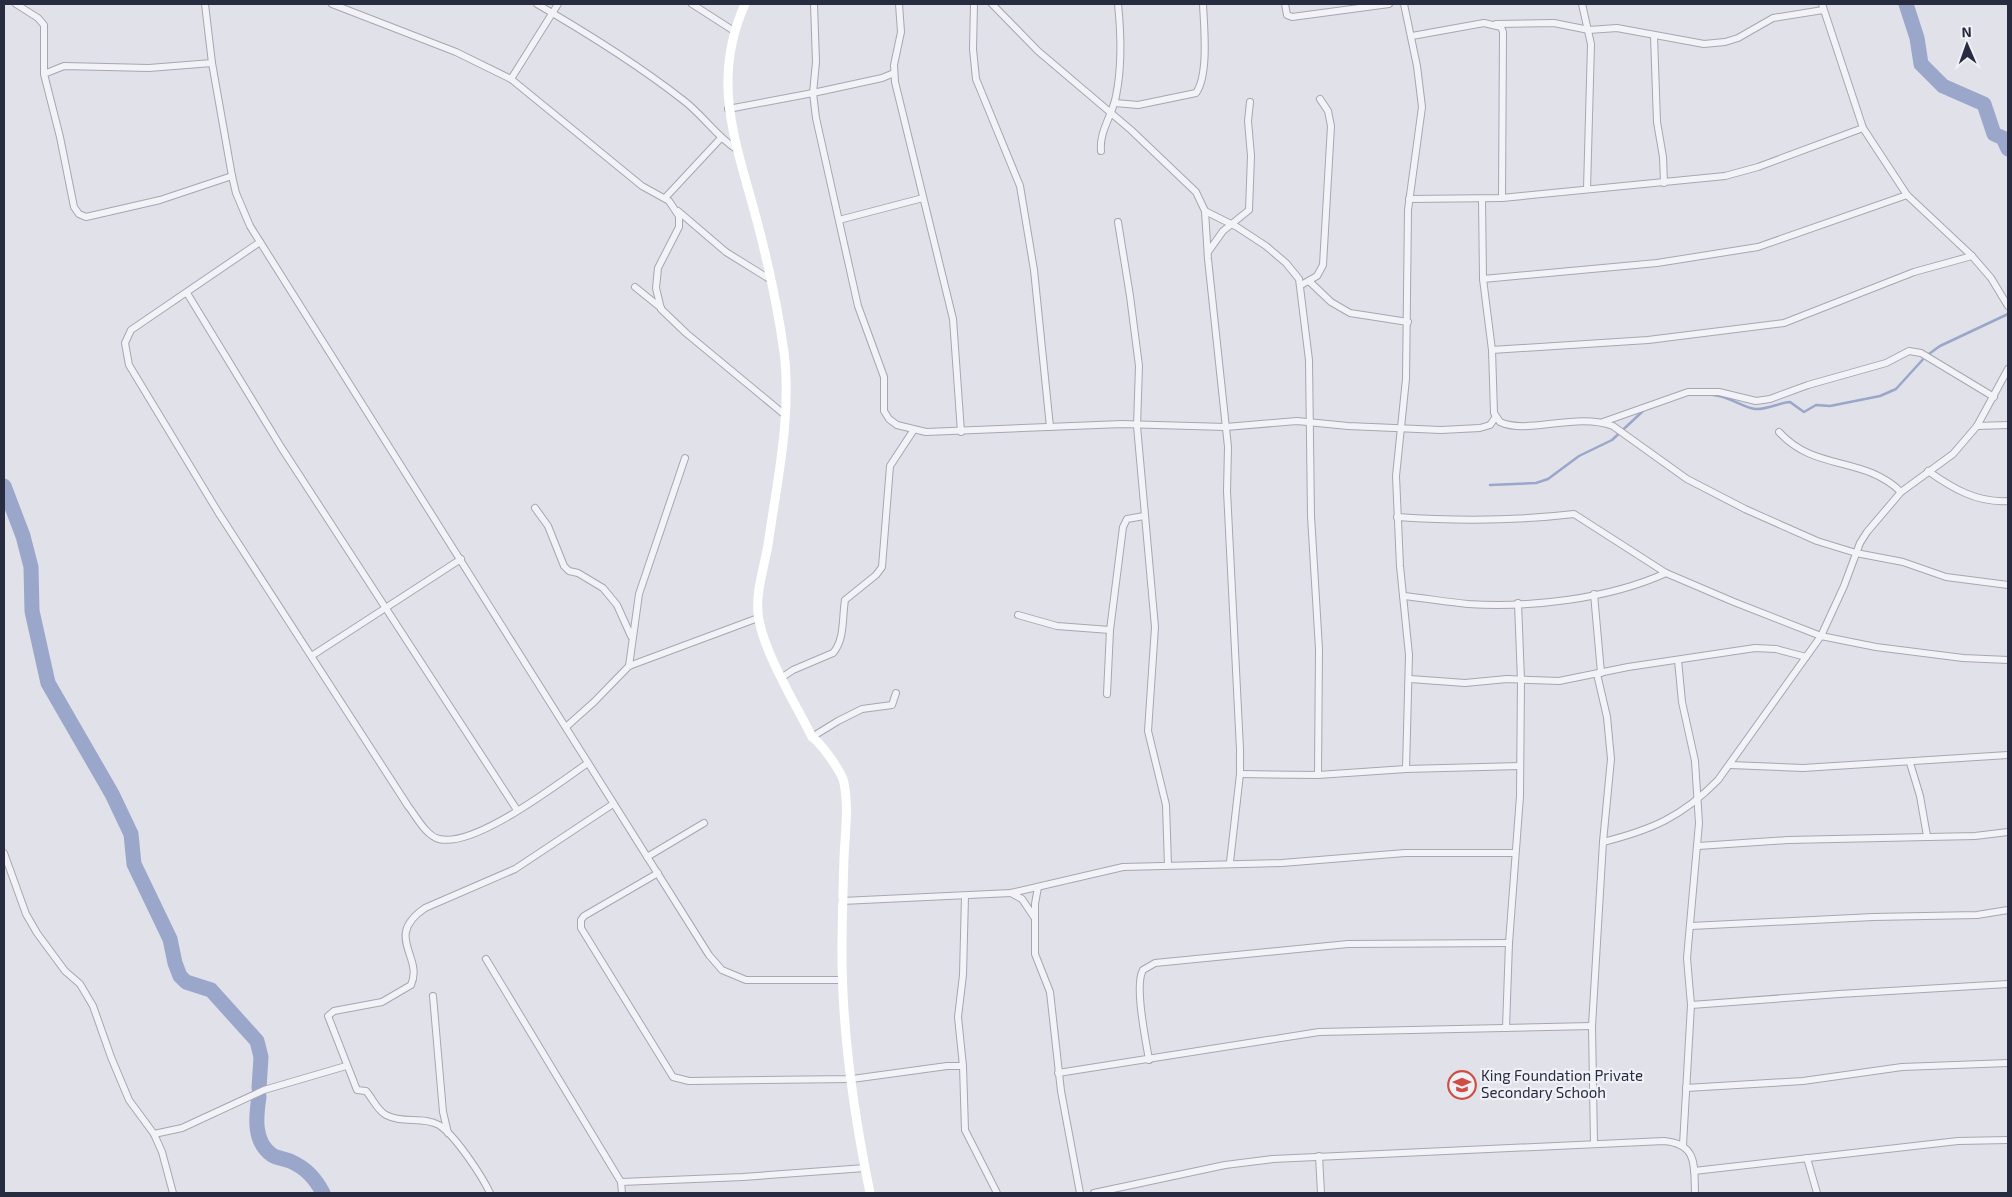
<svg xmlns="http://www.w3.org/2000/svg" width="2012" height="1197" viewBox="0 0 2012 1197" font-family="'Exo 2',sans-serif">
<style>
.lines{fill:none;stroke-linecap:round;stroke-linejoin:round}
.stream{stroke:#9aa7ca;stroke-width:2.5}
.river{stroke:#9aa7ca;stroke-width:15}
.street-casing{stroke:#a5a7b3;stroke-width:8}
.street{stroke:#f3f3f7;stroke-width:6}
.secondary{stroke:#fff;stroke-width:9}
.labels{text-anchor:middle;stroke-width:4.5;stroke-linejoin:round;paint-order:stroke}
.poi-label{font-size:15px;fill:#282c41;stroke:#eff1f7;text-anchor:start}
</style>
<rect width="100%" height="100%" fill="#e0e1e9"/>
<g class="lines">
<g class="stream">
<path d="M1713,395C1729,396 1741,407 1755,409C1767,410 1778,403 1790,402L1804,412L1816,405L1830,406L1880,396L1896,389L1926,356L1940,346L2008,314"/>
<polyline points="1490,485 1536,483 1548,479 1579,456 1612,440 1643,411"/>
</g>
<g class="river">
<polyline points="1906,4 1917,38 1921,64 1943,86 1984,104 1994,134 2003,138 2008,149"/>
<polyline points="4,486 23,536 31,567 32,611 48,683 112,794 131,834 134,864 170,939 175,963 180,976 186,982 211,990 257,1041 261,1057 259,1088"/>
<path d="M259,1097C256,1116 253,1142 272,1155C277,1158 285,1159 290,1161C306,1168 315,1178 323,1193"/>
</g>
<defs>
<g id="street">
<polyline points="16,4 38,18 44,25 44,74"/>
<polyline points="205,4 212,63 232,176 236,193 250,226 709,955 722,970 746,980 842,980"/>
<polyline points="332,4 456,52 511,79 642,186 669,201 679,216 679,227 658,268 656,288 661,309 686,333 785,415"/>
<path d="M537,4C587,33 637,64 683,100C703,115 715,135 736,149"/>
<polyline points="692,4 734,31"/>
<polyline points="814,4 816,62 813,93 816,118 858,306 884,377 884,411 889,419 897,425 926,432 1122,424 1226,427 1297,421 1348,426 1441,430 1480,428 1490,425 1495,418"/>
<polyline points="899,4 901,32 894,65 895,82 953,319 961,432"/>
<polyline points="974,4 973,49 976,79 1020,186 1034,270 1050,427"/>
<polyline points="992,4 1038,51 1131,130 1196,192 1205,211 1237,227 1266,246 1286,263 1299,279 1309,360 1311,516 1319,649 1318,775"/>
<polyline points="1285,4 1287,15 1292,17 1389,4"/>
<polyline points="1404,4 1417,66 1422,107 1408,210 1406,379 1396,476 1400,566 1409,655 1406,769"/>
<polyline points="1582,4 1591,44 1587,189"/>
<polyline points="1822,4 1863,128 1907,195 1972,256 1991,278 2008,306"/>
<polyline points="1496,24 1554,23 1589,30 1617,28 1704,44 1725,42 1738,38 1773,18 1823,10"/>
<polyline points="1412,36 1484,23 1501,27 1503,32 1502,198"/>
<polyline points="1654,36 1657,122 1663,157 1664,183"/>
<polyline points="212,63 149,68 64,66 44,74 60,137 74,207 79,214 86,217 160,200 232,176"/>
<polyline points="511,79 558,4"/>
<path d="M1115,103L1138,105L1196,93C1209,75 1204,26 1203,4"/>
<polyline points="728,109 813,93 882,78 894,73"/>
<path d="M1101,151C1099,131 1113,114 1116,96C1122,67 1121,33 1118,4"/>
<polyline points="665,198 720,139"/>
<polyline points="1409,199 1502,198 1725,176 1758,167 1863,128"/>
<path d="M1482,199L1483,279L1492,350L1494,413L1500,422C1528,435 1576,412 1613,426L1687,479L1745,509L1817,541L1856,553L1903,562L1946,577L2008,585"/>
<polyline points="678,211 726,252 771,280"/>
<polyline points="1205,211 1208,259 1228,447 1227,491 1240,749 1240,774 1230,862"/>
<polyline points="839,220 923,198"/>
<polyline points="1118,222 1130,296 1139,366 1137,426 1155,627 1148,731 1166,805 1168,865"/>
<path d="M260,242L131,330L125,343L129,365L218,512L408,806C416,816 426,836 439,839C475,848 557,784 588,763"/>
<polyline points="1208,252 1223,231 1249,210 1251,156 1248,121 1250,102"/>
<polyline points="1483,279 1657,263 1758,247 1907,195"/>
<polyline points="1310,282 1331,302 1350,313 1408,322"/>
<polyline points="1301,285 1317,276 1323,265 1331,126 1328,111 1320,99"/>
<polyline points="635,287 661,308"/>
<polyline points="187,293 281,447 517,810"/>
<polyline points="1492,350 1648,340 1784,323 1914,272 1972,256"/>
<polyline points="1603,422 1688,392 1719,392 1756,401 1770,399 1808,385 1886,363 1909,351 1921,353 1994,397"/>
<polyline points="1977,426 2008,425"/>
<path d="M1779,432C1815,472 1863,455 1901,492"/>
<path d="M1928,471C1952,488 1977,503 2008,501"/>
<polyline points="535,508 548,526 564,566 569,571 578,573 603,588 617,605 631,636"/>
<path d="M1397,517C1456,521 1515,521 1574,514L1666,573L1734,602L1821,636L1876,647L1963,658L2008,660"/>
<polyline points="1594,594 1601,673"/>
<path d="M1403,596C1424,598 1446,602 1468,604C1530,608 1609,599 1666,573"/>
<polyline points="1018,615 1057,626 1110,630"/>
<polyline points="313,655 461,559"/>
<polyline points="1678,660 1682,702 1695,761 1699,823 1687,958 1691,1005 1683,1145"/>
<polyline points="629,666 639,594 685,458"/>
<path d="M781,678L793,670L833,653C845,639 842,618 845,600L876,575L882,567L890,466L913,431"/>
<polyline points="1410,679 1465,683 1507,679 1559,681 1628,667 1755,648 1776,649 1806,657"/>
<polyline points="1107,694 1110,630 1123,527 1127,519 1144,516"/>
<polyline points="566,727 594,702 629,666 758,618"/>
<polyline points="812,737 838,721 862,709 892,705 896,693"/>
<polyline points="1910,763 1920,796 1927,836"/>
<polyline points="1730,765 1803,768 2008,755"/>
<polyline points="1240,774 1318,775 1406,769 1520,766"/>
<path d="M1603,842C1651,830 1682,817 1718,780L1821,636L1844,586L1860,543L1867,532L1901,492L1953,454L1977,426L2008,369"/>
<polyline points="1698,846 1788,840 1975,836 2008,832"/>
<polyline points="4,853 26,914 37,933 65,971 80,984 93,1006 111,1057 129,1100 154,1134 162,1152 173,1193"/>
<polyline points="647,857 704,823"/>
<polyline points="658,873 584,916 581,920 581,928 673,1077 689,1081 852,1079 947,1066 963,1066"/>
<polyline points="1038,887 1035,904 1035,954 1050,992 1061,1091 1080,1193"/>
<polyline points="1011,893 1022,899 1034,917"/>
<polyline points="965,896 963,975 958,1017 963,1066 965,1130 997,1193"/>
<polyline points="842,901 1011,893 1123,867 1282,863 1405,853 1515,853"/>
<polyline points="1691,926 1873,917 1977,915 2008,910"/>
<polyline points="486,959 621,1182"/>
<polyline points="433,996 443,1112 448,1133"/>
<polyline points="1691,1005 1839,994 2008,984"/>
<polyline points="1506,1028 1509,943 1520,796 1521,680 1518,603"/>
<path d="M1149,1060C1146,1041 1134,985 1143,970L1155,963L1348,944L1509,943"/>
<polyline points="1058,1073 1319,1032 1592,1026"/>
<polyline points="1686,1088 1803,1081 1902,1067 2008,1063"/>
<polyline points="154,1134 182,1128 264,1090 346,1066"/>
<polyline points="1594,1144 1592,1026 1603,842 1611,759 1607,717 1597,674"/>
<polyline points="1319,1156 1321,1193"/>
<polyline points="1807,1158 1817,1193"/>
<polyline points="1694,1171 1958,1141 2008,1140"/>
<path d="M490,1193C482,1176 455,1135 439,1125C423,1116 402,1124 386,1115C377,1110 373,1099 366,1091L357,1090L328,1016L334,1011L382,1002L411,985C424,956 383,937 425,908L515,869L613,804"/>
<polyline points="622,1193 621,1182 743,1177 865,1168"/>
<path d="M1094,1193L1225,1165L1273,1159L1664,1141C1698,1144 1694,1166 1695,1193"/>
</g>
</defs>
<use href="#street" class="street-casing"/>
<use href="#street" class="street"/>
<path class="secondary" d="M745,4C709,84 738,147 758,225C769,267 778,309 784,352C792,415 777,482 768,545C764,568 754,597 759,620C765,654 796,705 812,737C821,743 842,772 844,783C849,808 845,833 844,858C843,890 842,921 842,953C842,1033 854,1115 870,1193"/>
</g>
<defs>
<symbol id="school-ring" viewBox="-11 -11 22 22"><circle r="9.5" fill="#eff1f7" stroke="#d04d43" stroke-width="1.5"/><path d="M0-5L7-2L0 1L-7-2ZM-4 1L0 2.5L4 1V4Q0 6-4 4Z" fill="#d04d43"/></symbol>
</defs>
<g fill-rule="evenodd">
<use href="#school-ring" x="1446" y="1069" width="32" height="32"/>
</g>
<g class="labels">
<g class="poi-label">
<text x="1481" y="1081">King Foundation Private<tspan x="1481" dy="17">Secondary Schooh</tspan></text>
</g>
</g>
<rect width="2012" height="1197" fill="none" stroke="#282c41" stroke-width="10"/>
<g transform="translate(1967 45) rotate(358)" stroke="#eff1f7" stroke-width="4" paint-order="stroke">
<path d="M0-4L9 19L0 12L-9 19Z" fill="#282c41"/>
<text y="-8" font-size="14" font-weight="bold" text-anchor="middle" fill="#282c41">N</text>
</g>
</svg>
